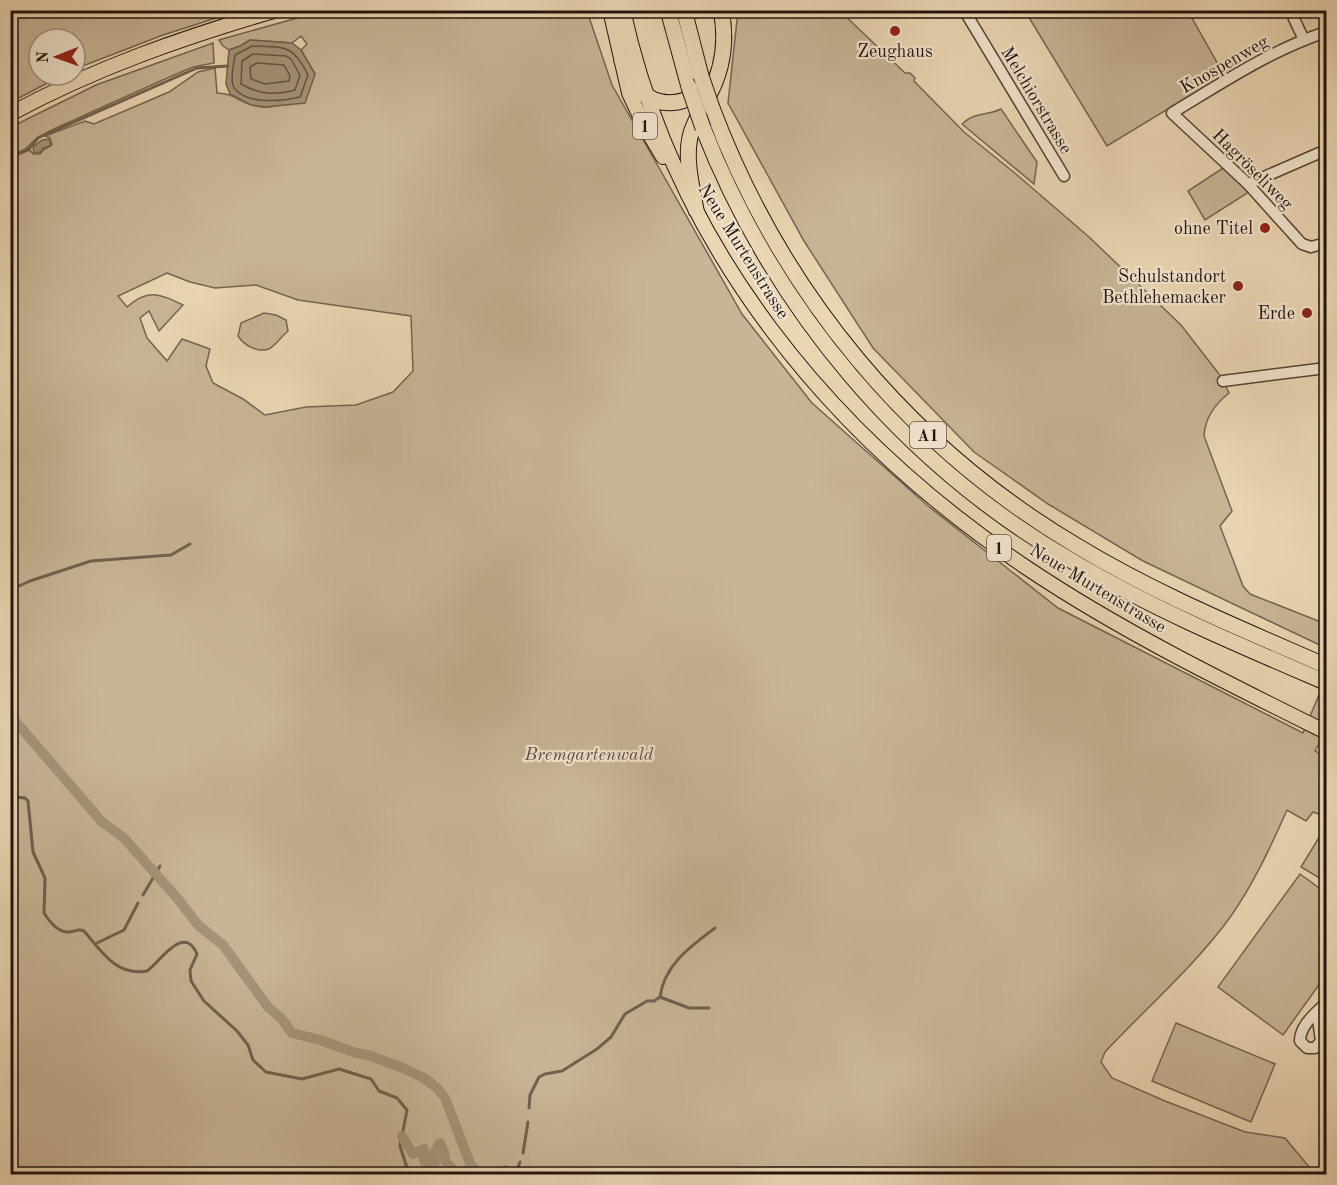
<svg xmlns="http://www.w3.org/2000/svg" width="1337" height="1185" viewBox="0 0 1337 1185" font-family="'Old Standard TT',serif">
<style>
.green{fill:#c8b597;stroke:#746453;stroke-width:1.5;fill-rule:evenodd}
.water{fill:#a5947b;stroke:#706050;stroke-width:1.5}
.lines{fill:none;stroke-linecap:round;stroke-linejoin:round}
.shore{stroke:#625445;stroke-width:1.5}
.stream{stroke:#706050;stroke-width:3}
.canal{stroke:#a5947b;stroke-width:10}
.minor-casing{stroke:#524438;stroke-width:13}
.major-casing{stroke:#20130f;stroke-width:16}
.highway-casing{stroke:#20130f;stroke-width:17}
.minor{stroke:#f1e4ce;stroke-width:10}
.major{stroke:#ead6b3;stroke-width:14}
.highway{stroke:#ead6b3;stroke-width:15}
.highway-bridge-casing{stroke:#20130f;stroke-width:17;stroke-linecap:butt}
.highway-bridge{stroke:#ead6b3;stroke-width:15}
.poi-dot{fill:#8f2418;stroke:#f1e4ce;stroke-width:2}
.labels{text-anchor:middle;stroke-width:4.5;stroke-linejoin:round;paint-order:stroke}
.shield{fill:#f1e4ce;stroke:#5f5248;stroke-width:1.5}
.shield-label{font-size:16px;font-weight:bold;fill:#20130f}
.poi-label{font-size:18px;fill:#20130f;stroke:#f1e4ce;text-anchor:end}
.street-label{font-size:18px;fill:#20130f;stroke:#f1e4ce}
.park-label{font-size:18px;font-style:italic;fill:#5b4c3f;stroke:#f1e4ce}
</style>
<rect width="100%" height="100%" fill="#ead6b3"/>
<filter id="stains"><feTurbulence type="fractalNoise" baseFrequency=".00333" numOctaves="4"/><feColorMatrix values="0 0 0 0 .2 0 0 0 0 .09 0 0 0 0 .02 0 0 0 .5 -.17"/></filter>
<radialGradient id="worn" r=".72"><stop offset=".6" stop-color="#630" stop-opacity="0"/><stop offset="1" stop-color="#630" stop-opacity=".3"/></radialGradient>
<g class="green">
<polygon points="11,10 238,10 238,11 163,35 75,69 75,39 39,39 39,75 63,75 11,102"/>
<path d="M322,11H587L612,85L742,314L812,403L928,506L1058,608L1303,733L1326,678V731L1315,751L1324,756L1326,752V805L1319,814L1313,812L1306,821L1287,810C1271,846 1254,883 1231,916C1195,966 1147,1007 1105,1052L1101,1062L1112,1078L1165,1101L1245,1132L1285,1138L1315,1174H11L10,158L30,150L33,154H40L43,150L52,145L50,138L45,136L85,121L94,124L169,92L198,72L215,68L217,93C236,94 237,101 252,105C284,114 295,94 315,74L301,50L307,44L301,36L292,43L250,40L240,46L229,50L223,46L219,40ZM167,273L190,282L215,288L256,285L298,300L411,316L413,371L393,392L356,405L306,407L265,415L243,399L213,383L206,366L210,349L182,339L167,361L147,338L140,318L149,311L159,331L183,305C160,294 148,288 127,307L118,296Z"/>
<path d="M738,11H840L905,73H910L915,78L914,81L964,132L1016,174L1089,237L1181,325L1222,378L1229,393C1215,404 1205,417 1204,436L1232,511L1220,526L1243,586L1250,594L1326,624V648L1143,561L1048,504L974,452L873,348L804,241L728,103Z"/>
<polygon points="1025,11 1188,11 1224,75 1107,146"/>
<polygon points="213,43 214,63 193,67 165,79 54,129 38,137 24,150 11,155 11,127 96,85"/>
<path d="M1001,109L1037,162L1034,184L962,124C974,112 987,116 1001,109Z"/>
<polygon points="1223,168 1249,192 1205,220 1188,191"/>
<path d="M264,313L276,315L286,320L288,331C282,336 275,346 269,349C257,353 244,345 238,336L241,323Z"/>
<polygon points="1326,826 1326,882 1301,867"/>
<polygon points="1300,874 1326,893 1326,975 1283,1035 1218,987"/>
<polygon points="1176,1023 1275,1064 1251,1122 1152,1081"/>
</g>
<g class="water">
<polygon points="250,40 292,43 301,50 315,74 305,103 265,107 251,105 230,94 226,84 229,50 240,46"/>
<polygon points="42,140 49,139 51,145 42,149 41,152 34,153 33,147"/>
</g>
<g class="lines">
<g class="shore">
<path d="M252,46C284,47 293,44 308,75L300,97C283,101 248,105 235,89C229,82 234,64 235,55Z"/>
<path d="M253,54L286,56L291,59L300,75L295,90C275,95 260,95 241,84L242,61Z"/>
<polygon points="257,63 284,65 290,76 289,81 265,84 251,79 250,67"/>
</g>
<g class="stream">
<polyline points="10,156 29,149 38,138 197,68 228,66"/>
<polyline points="10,590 30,581 91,561 171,555 190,544"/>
<path d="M10,803L14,797L25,798L28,801L33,852L45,878L44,913C49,921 58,932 68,932C75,932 77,928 84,931C101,951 117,977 147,971C160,962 184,923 197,954L190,970L191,981L204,1001L237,1031L248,1045L253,1060L266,1072L302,1079L339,1069L371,1079L379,1091L397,1098L407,1110L400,1146L409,1174"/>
<polyline points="143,895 160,866"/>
<polyline points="95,944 124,930 138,903"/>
<path d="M660,997C664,965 691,946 715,928"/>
<polyline points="529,1108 530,1095 539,1077 545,1074 562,1071 597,1049 611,1037 625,1014 647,1001 654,1001 660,997 689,1008 709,1008"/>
<polyline points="523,1153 528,1122"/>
<polyline points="516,1173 520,1162"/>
<polyline points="493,1174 495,1171 506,1167 518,1174"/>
</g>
<g class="canal">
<polyline points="10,715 102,822 124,838 178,899 198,925 223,945 268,1007 281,1018 292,1033 320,1040 356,1053 368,1055 403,1068 424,1078 437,1088 445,1098 471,1166 477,1171 486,1174"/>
<polyline points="402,1136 413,1154 424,1149 424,1160 426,1164 435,1162 434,1153 440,1143 444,1152 445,1161 457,1174"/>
</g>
<defs>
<g id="minor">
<polyline points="964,10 1064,176"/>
<polyline points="1290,10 1304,40"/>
<path d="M1326,32C1271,50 1222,83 1172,113L1248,184L1302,244L1311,247L1326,243"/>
<polyline points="1248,184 1326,150"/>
<polyline points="1223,381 1326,368"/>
<path d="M1317,1012L1321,1041L1315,1048H1307L1300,1041C1300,1025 1316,1013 1326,1003"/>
</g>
<g id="major">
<polyline points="610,10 629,93 644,125 663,157"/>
<path d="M623,10C675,247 829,435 1027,568C1121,631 1225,682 1326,732"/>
<path d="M10,114C95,68 184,37 277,10"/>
</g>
<g id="highway">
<polyline points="668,10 689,87"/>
<polyline points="684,10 701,76"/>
<path d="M622,61C627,71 631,82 639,90C657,107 683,107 700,90"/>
<path d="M712,108C781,292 908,446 1077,546C1156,594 1242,629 1326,666"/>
<path d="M703,128C774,309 903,463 1072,561C1153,609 1239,645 1325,682"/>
<path d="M696,210C692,186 685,161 690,137C693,122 703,109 709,95C723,69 727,40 721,10"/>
</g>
</defs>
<use href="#minor" class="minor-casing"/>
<use href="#major" class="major-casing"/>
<use href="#highway" class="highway-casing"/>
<use href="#minor" class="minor"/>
<use href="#major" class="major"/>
<use href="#highway" class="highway"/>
<defs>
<g id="highway-bridge">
<polyline points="701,76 712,108"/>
<polyline points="689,87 703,128"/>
</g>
</defs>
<use href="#highway-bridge" class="highway-bridge-casing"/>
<use href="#highway-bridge" class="highway-bridge"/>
</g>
<g class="poi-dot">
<circle cx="895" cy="31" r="6"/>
<circle cx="1265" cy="228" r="6"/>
<circle cx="1238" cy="286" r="6"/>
<circle cx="1307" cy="313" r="6"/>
</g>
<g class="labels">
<g class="shield">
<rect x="633" y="113" width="24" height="26" rx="4.5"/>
<rect x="910" y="422" width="36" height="26" rx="4.5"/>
<rect x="987" y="535" width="24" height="26" rx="4.5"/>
</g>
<g class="shield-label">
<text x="645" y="132">1</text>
<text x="928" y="441">A1</text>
<text x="999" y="554">1</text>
</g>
<g class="poi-label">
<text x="895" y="57" text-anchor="middle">Zeughaus</text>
<text x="1253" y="234">ohne Titel</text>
<text x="1226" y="282">Schulstandort<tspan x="1226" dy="21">Bethlehemacker</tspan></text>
<text x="1295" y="319">Erde</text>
</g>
<g class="street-label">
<text transform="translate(1224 64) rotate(-30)" y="6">Knospenweg</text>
<text transform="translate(1037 100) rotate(59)" y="6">Melchiorstrasse</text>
<text transform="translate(1253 169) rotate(45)" y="6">Hagröseliweg</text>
<text transform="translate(744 251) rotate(58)" y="6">Neue Murtenstrasse</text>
<text transform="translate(1098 588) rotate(31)" y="6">Neue Murtenstrasse</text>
</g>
<g class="park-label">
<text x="589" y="760">Bremgartenwald</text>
</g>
</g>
<rect width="1337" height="1185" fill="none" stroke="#ead6b3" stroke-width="36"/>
<rect x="12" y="12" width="1313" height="1161" fill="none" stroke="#20130f" stroke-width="3"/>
<rect x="18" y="18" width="1301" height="1149" fill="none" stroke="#20130f" stroke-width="1.5"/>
<g transform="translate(57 57) rotate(269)"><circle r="28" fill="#f1e4ce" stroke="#9d9082" stroke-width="1.5"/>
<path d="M0-4.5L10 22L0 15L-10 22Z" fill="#8f2418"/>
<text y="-9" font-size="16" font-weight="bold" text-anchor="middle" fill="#20130f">N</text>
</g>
<rect width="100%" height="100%" filter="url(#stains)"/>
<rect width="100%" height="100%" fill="url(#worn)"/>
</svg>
